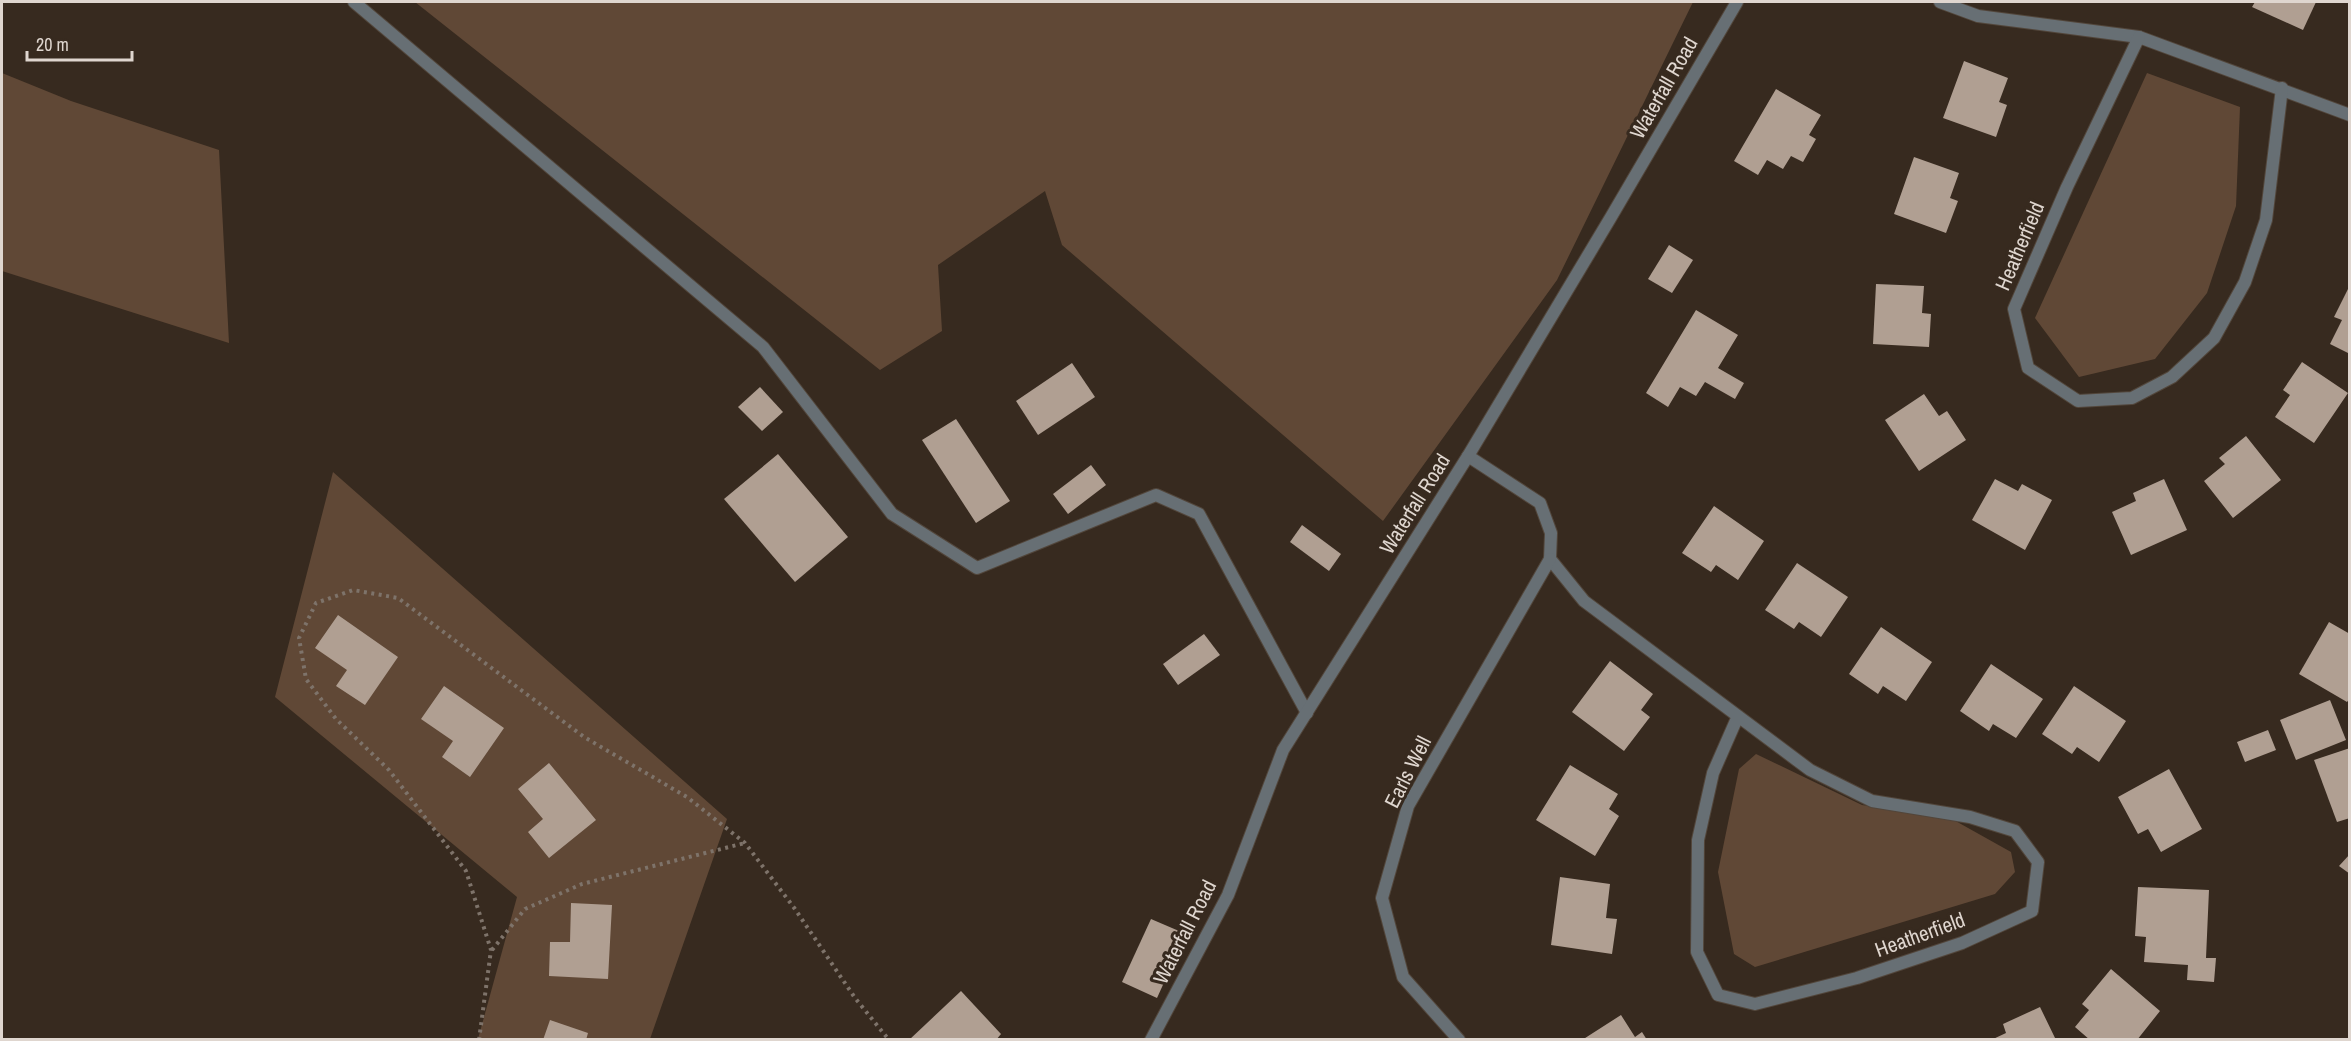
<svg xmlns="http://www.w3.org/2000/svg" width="2351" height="1041" viewBox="0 0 2351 1041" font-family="'Archivo Narrow',sans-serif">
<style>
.green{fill:#604836}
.building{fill:#b09f92}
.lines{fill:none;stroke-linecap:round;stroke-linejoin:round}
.service-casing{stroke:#52463b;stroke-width:14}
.minor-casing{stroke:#52463b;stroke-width:14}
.tertiary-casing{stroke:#52463b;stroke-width:14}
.path{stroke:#7e736a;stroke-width:4;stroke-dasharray:3 4.5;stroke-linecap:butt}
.service{stroke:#676f74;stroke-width:12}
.minor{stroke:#676f74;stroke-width:12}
.tertiary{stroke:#676f74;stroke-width:12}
.labels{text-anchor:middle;stroke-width:6;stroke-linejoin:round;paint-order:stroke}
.street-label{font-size:21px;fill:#dfd6cf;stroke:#372a1f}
</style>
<rect width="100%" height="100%" fill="#372a1f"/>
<g class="green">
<polygon points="415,2 1693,2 1557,280 1383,521 1062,245 1045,191 938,265 942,331 880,370"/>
<polygon points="2,73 71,101 219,150 229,343 2,271"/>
<polygon points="2147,73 2240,107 2236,206 2207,293 2155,359 2079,377 2035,318"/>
<polygon points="333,472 727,819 650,1039 478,1039 517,897 275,697"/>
<polygon points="1756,754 1862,805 1952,819 2011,852 2015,872 1995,894 1755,967 1734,954 1718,872 1739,769"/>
</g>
<g class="building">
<polygon points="2255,2 2316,2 2303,30 2252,7"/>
<polygon points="1964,61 2008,78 1999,102 2007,105 1996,137 1943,118"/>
<polygon points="1776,89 1821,115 1809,135 1816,139 1803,162 1791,156 1783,169 1767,160 1758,175 1734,161"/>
<polygon points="1914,157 1959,173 1950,198 1958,201 1946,233 1894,214"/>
<polygon points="1669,245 1693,260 1672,293 1648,279"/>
<polygon points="1876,284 1924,286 1922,313 1931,314 1929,347 1873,344"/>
<polygon points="2350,285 2350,354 2330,344 2342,320 2334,317"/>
<polygon points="1696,310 1738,335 1718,368 1744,383 1735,399 1705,382 1696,396 1680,387 1668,407 1646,393"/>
<polygon points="2302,362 2348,393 2314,443 2275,417 2290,395 2283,390"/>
<polygon points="1072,363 1095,397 1038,435 1016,401"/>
<polygon points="760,387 783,412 762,431 738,407"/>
<polygon points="1924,394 1939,416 1947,411 1966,440 1919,471 1885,420"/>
<polygon points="956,419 1010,501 976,523 922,440"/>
<polygon points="2246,436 2281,480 2233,518 2204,481 2225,464 2219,458"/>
<polygon points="778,454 848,537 795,582 724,499"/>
<polygon points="1091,465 1106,485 1068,514 1053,494"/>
<polygon points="1995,479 2018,491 2022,484 2052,500 2025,550 1972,520"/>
<polygon points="2164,479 2187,530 2131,555 2112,512 2136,501 2133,493"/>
<polygon points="1714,506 1764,541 1738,580 1716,565 1711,572 1682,553"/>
<polygon points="1302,525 1341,554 1329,571 1290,542"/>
<polygon points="1797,563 1848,597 1821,637 1799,622 1794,629 1765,610"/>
<polygon points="338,615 398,657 365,705 336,686 347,670 315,648"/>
<polygon points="2329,622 2350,634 2350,698 2347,702 2299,674"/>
<polygon points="1881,627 1932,662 1906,701 1883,686 1878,694 1849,674"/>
<polygon points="1204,634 1220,655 1178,685 1163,664"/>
<polygon points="1610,661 1653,694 1641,710 1650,717 1624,751 1572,712"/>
<polygon points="1991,664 2043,699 2016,738 1993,724 1989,731 1960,711"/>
<polygon points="444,686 504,728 470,777 442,757 453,741 421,719"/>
<polygon points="2074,686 2126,721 2099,762 2077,747 2072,754 2042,734"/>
<polygon points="2330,700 2346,740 2296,760 2280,720"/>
<polygon points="2268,730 2276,750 2245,762 2237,742"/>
<polygon points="2350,748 2350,818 2337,822 2314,760"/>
<polygon points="549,763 596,820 549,858 528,832 543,819 518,789"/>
<polygon points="1570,765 1618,794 1609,809 1619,816 1595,856 1536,820"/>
<polygon points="2169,769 2202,829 2161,852 2148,829 2138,834 2118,797"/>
<polygon points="2350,854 2350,874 2339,866"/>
<polygon points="1560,877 1610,884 1606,918 1617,919 1612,954 1551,945"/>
<polygon points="2138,887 2209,890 2206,958 2216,958 2214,982 2187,980 2188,965 2144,962 2146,937 2135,936"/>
<polygon points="571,903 612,905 608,979 549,976 550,942 570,942"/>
<polygon points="1151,919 1186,934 1157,998 1122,982"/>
<polygon points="2111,969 2160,1011 2137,1040 2090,1040 2075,1027 2089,1010 2082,1004"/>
<polygon points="961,991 1001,1034 996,1040 909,1040"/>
<polygon points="2040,1007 2056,1040 1991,1040 2006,1033 2003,1024"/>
<polygon points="1621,1015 1635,1037 1642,1032 1647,1040 1582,1040"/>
<polygon points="550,1020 588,1033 586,1040 543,1040"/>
</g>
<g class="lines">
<defs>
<polyline id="service" points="354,2 763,347 892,514 977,568 1156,495 1199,514 1307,713"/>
<g id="minor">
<polyline points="1940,2 1978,16 2139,37 2350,115"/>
<polyline points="2139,37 2067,187 2014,309 2028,368 2078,401 2132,398 2172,377 2214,338 2245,282 2266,220 2282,88"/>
<polyline points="1468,456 1540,503 1551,533 1550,559 1584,601 1810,770 1872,801 1970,817 2015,831 2038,862 2032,911 1962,943 1857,978 1755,1004 1718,995 1697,952 1698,840 1713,773 1738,716"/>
<polyline points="1459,1040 1403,977 1382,898 1408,806 1550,559"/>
</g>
<polyline id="tertiary" points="1151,1040 1228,895 1283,750 1468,456 1611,217 1737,2"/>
</defs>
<use href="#service" class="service-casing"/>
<use href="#minor" class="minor-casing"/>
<use href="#tertiary" class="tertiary-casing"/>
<g class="path">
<polyline points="492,950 525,909 582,884 745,843"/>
<polyline points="479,1040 491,950 466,871 389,770 336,719 306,679 299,638 316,603 353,590 398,598 584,737 687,797 745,843 795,909 855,998 889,1040"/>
</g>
<use href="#service" class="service"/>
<use href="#minor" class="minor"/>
<use href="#tertiary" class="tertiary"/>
</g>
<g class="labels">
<g class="street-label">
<text transform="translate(1664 88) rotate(-60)" y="7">Waterfall Road</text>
<text transform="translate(2020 246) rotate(-67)" y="7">Heatherfield</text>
<text transform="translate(1415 504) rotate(-58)" y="7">Waterfall Road</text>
<text transform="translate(1408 772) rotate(-63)" y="7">Earls Well</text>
<text transform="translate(1185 932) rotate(-63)" y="7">Waterfall Road</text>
<text transform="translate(1920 935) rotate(-20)" y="7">Heatherfield</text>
</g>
</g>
<rect width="2351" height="1041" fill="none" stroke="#dfd6cf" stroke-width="6"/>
<path d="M27 51v9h105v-9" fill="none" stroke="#dfd6cf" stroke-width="3"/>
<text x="36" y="51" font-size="18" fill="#dfd6cf" stroke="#372a1f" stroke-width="4.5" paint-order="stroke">20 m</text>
</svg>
